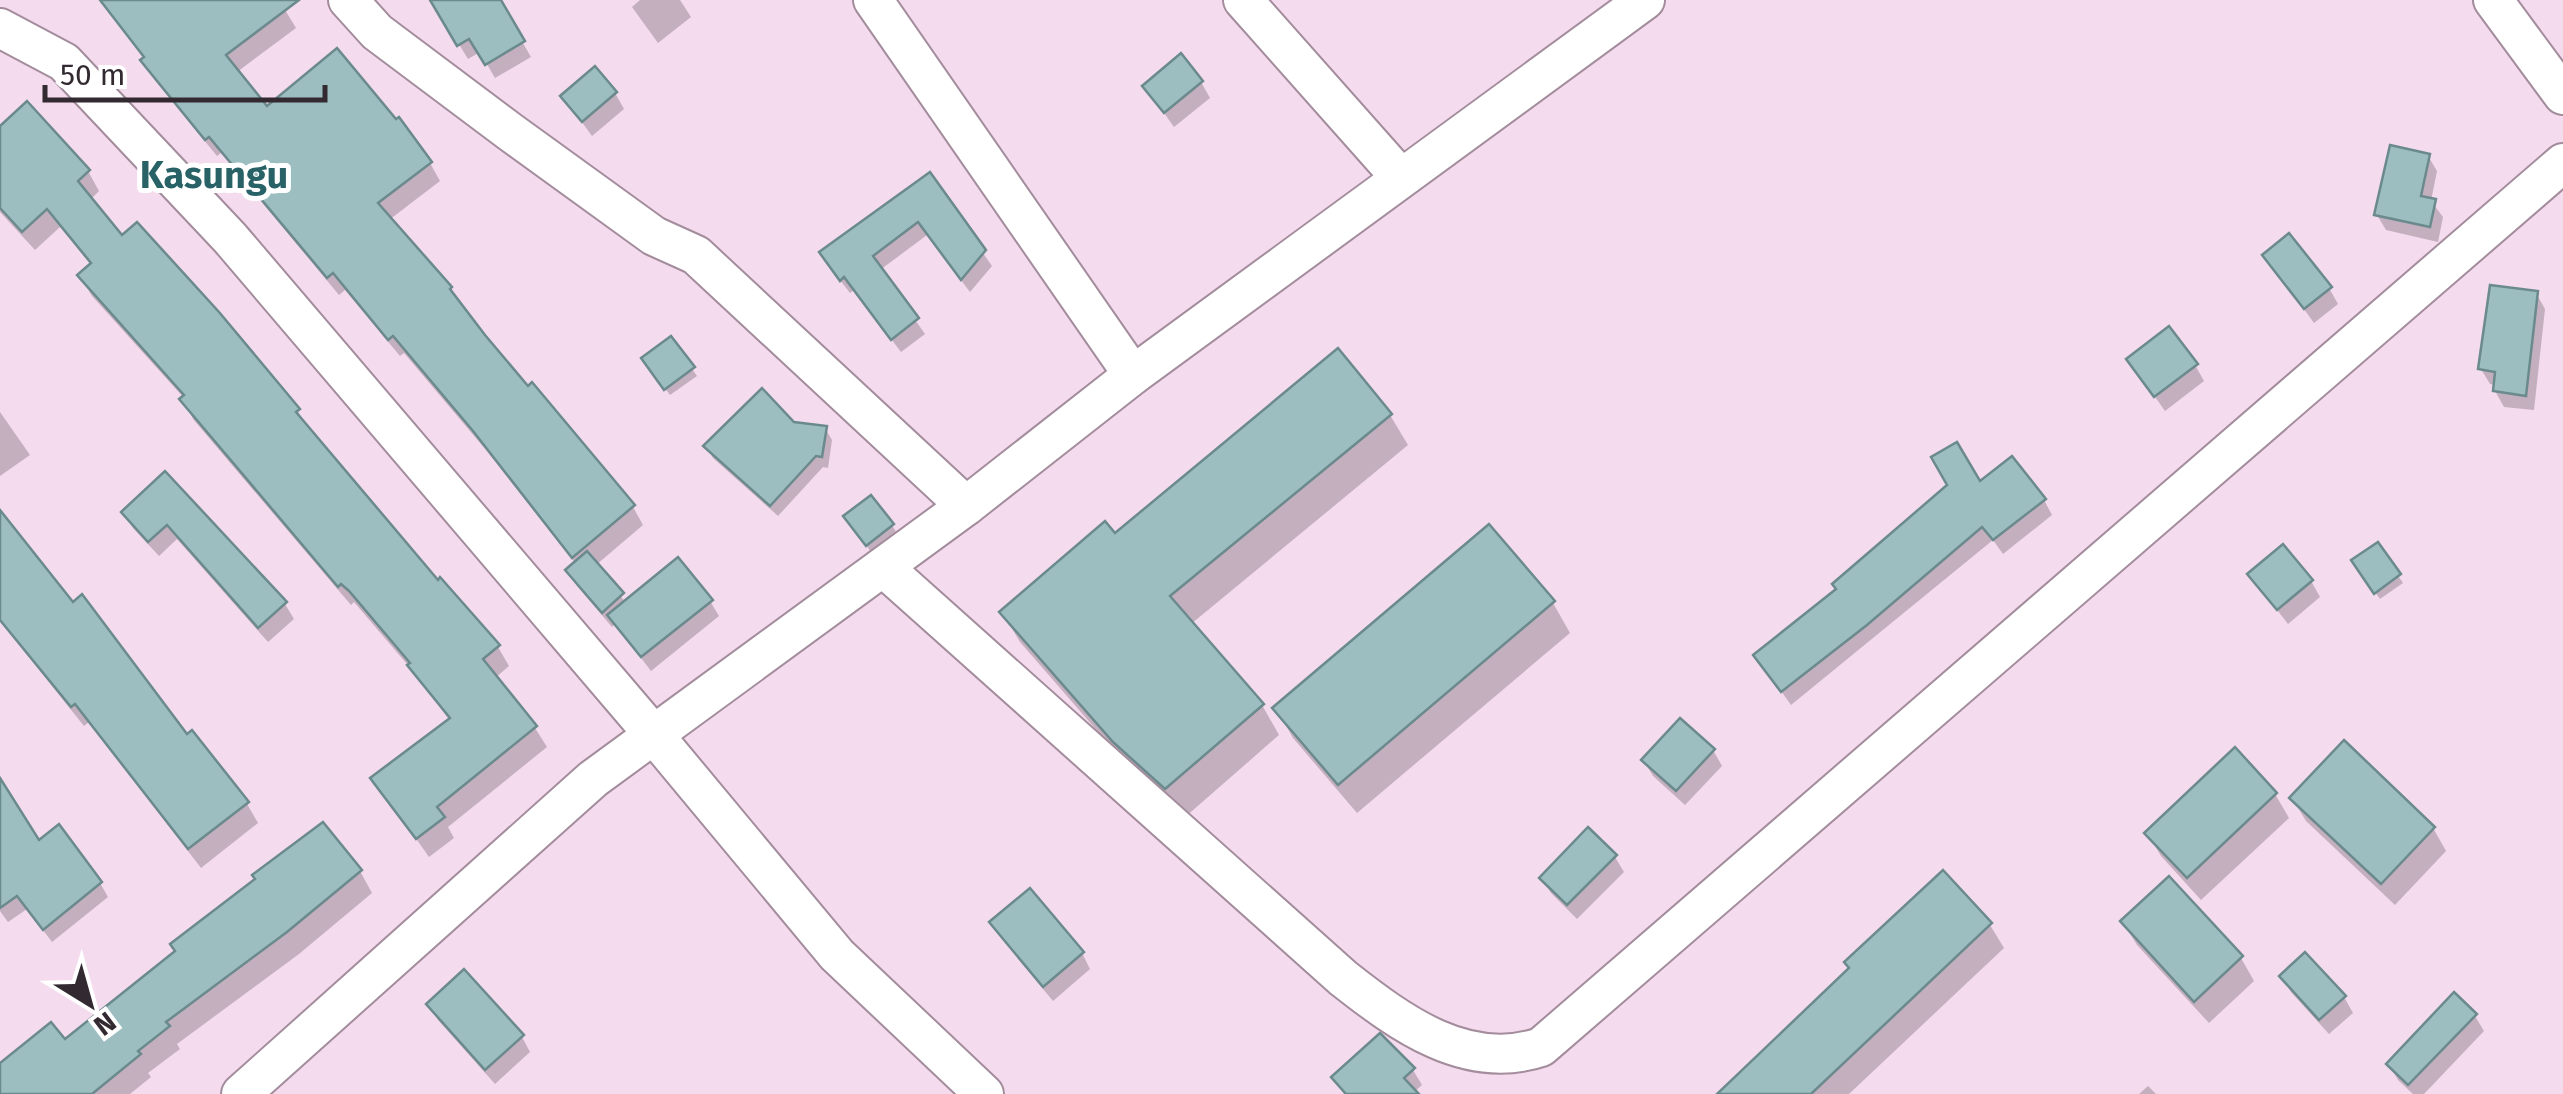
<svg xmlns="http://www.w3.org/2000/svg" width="2563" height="1094" viewBox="0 0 2563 1094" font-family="'Fira Sans',sans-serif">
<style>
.shadow{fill:#0003}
.building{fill:#9dbec1;stroke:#6b8a8d;stroke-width:2.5}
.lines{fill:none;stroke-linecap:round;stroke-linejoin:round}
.street-casing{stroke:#a38d9d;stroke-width:42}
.street{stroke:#fff;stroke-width:38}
.labels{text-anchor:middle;stroke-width:10;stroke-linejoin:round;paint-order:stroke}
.district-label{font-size:38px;font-weight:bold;fill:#286166;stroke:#fff}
</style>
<rect width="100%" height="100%" fill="#f4dbed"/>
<g class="shadow">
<polygon points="100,0 279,0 296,28 237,72 267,109 430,163 440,181 389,220 450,288 483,337 633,507 643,525 596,565 626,603 710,601 719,616 651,671 615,624 612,627 577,586 568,570 576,564 486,450 404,353 400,356 345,290 339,295 221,153 217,156 154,79 145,59"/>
<polygon points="432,0 498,0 531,57 495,78 480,52 468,59"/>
<polygon points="640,0 680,0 691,17 658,43 632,7"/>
<polygon points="1201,82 1210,98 1174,127 1145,86"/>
<polygon points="615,93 624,109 592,136 563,96"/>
<polygon points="0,129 88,171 99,191 90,200 122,239 297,410 309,430 437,583 498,647 509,666 495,678 535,728 547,747 448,827 454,838 429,857 374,779 450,721 412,670 354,602 351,605 193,419 184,398 92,296 80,276 92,266 60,227 35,250 0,212"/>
<polygon points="2428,156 2437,171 2431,201 2443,217 2438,242 2386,230 2377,215"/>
<polygon points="929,176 992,266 970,292 927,235 880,270 925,334 901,352 854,290 850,293 830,267"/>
<polygon points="2265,255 2329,288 2338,304 2314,323"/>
<polygon points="2536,293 2545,309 2534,410 2504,407 2495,391 2496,385 2490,384 2481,369"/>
<polygon points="671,339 697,376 670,395 648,366"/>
<polygon points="2129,360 2195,365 2204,381 2165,411"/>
<polygon points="0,412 30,455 0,476"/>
<polygon points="1390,415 1408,445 1191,624 1262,705 1279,735 1184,818 1133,772 1020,642 1002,612 1114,536"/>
<polygon points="793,424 825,428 832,440 828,468 823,467 778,516 713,458 706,446"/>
<polygon points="165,475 285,604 294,619 268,642 177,539 159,556 133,528 124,513"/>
<polygon points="1980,485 2044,500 2052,515 2003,554 1993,540 1791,705 1756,656"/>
<polygon points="851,524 892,525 896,532 871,552"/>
<polygon points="1489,528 1553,603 1570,633 1357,813 1293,738 1276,708"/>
<polygon points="2377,545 2403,583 2380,599 2358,568"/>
<polygon points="0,565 186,738 247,804 258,823 201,868 89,722 84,726 0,621"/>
<polygon points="2250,575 2311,581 2320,597 2288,624"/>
<polygon points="1713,750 1722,766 1685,805 1653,776 1644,761"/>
<polygon points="2275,794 2289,818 2201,900 2161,856 2147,833"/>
<polygon points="2292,798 2433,828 2446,851 2395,905 2306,821"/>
<polygon points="0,838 38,843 100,883 108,897 52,942 27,909 8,922 0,911"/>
<polygon points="1615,857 1624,872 1577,919 1551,893 1542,878"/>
<polygon points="360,871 372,893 299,954 177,1044 180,1049 148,1073 151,1077 130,1094 0,1094 0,1066 64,1043"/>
<polygon points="1943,874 1990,925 2004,948 1849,1094 1721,1094 1851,969"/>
<polygon points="2123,922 2241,958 2254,981 2209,1023 2137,945"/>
<polygon points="992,923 1082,953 1090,969 1053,1001 1001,938"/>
<polygon points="2282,976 2344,997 2353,1013 2329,1034 2291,992"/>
<polygon points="429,1004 522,1037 530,1052 495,1084 438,1020"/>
<polygon points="2475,1016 2484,1031 2424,1094 2413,1094 2398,1080 2389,1064"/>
<polygon points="1413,1070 1422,1085 1412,1094 1344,1094 1334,1077"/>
<polygon points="2148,1086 2156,1094 2139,1094"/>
</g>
<g class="building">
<polygon points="100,0 299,0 226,55 267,106 337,48 396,119 399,117 432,162 378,203 452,287 450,289 485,335 528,386 532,382 635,505 572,558 473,431 393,336 388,340 333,273 327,278 209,137 205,140 140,60 144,57"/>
<polygon points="430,0 501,0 525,41 485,65 469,39 457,46"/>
<polygon points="1181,53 1203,81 1164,113 1142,86"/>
<polygon points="595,66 617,92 582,122 560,96"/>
<polygon points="27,101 90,170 78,181 122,235 137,222 219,312 300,409 296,412 438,580 440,577 500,645 483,659 537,726 437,807 445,817 416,839 370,778 450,718 407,665 410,663 349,591 341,584 338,587 179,399 184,395 77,275 91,263 47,209 22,232 0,208 0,126"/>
<polygon points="2390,145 2430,154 2421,196 2436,199 2430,227 2374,215"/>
<polygon points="930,172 986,250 961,280 918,222 873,256 919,318 891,340 844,277 840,281 819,252"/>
<polygon points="2289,233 2332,287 2304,309 2262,255"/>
<polygon points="2490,285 2538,291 2526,396 2493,391 2495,372 2478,369"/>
<polygon points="2169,326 2198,364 2154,397 2126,359"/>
<polygon points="671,336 695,367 664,390 641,358"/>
<polygon points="1338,348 1392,414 1170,596 1264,704 1165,789 1113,742 999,612 1105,521 1115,533"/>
<polygon points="762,388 794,422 827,426 822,457 816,456 770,506 703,446"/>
<polygon points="1957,442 1980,481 2012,456 2046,499 1993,540 1982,527 1867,625 1781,692 1753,655 1836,589 1832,584 1947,485 1931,457"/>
<polygon points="165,471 287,602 258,628 167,525 148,542 121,512"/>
<polygon points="871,495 894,524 866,546 843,516"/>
<polygon points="0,510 73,602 82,594 187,734 192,730 249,802 188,849 75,704 71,707 0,620"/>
<polygon points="1489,524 1555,601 1338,785 1272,708"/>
<polygon points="2378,542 2401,574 2374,594 2351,560"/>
<polygon points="2283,544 2313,580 2277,610 2247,574"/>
<polygon points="587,551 624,593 602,613 565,570"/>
<polygon points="678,557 713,600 641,657 607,615"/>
<polygon points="1680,718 1715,749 1676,791 1641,760"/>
<polygon points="2344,740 2435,827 2381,884 2289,798"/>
<polygon points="2235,747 2277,793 2187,878 2144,833"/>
<polygon points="0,778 39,840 59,824 102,882 43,930 17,896 0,908"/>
<polygon points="323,822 362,870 287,932 166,1022 170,1026 138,1051 141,1054 92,1094 0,1094 0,1063 51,1022 65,1039 175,951 170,944 255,879 252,875"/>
<polygon points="1588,827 1617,855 1567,905 1539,878"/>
<polygon points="1943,870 1992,923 1811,1094 1717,1094 1849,968 1844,962"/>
<polygon points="2169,876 2243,956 2194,1002 2120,921"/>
<polygon points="1030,888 1084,952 1043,987 989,922"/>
<polygon points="2305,952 2346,996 2319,1020 2279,976"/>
<polygon points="464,969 524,1035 485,1070 426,1004"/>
<polygon points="2454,992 2477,1014 2408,1085 2386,1064"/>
<polygon points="1380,1033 1415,1068 1404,1078 1419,1094 1346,1094 1331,1077"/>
</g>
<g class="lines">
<defs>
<g id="street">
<polyline points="348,0 377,32 509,131 654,236 696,255 966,506"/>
<polyline points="873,0 1133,375"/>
<polyline points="1243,0 1401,178"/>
<polyline points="2493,0 2563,95"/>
<polyline points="0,28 64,62 230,238 654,735 837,955 984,1094"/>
<path d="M883,567L1343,978C1400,1023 1467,1072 1541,1047L2563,163"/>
<polyline points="241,1094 593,779 966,506 1133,375 1645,0"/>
</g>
</defs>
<use href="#street" class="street-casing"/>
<use href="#street" class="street"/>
</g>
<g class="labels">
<g class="district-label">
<text x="214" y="188">Kasungu</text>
</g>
</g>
<g transform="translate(90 1004) rotate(143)" stroke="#ffffff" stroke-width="8" paint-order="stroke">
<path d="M0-8L18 38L0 25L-18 38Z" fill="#332a31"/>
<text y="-15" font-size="28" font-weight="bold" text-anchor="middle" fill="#332a31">N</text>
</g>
<path d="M45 85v15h280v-15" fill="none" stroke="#332a31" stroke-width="5"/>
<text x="60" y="85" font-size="30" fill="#332a31" stroke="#ffffff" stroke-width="8" paint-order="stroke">50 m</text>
</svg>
